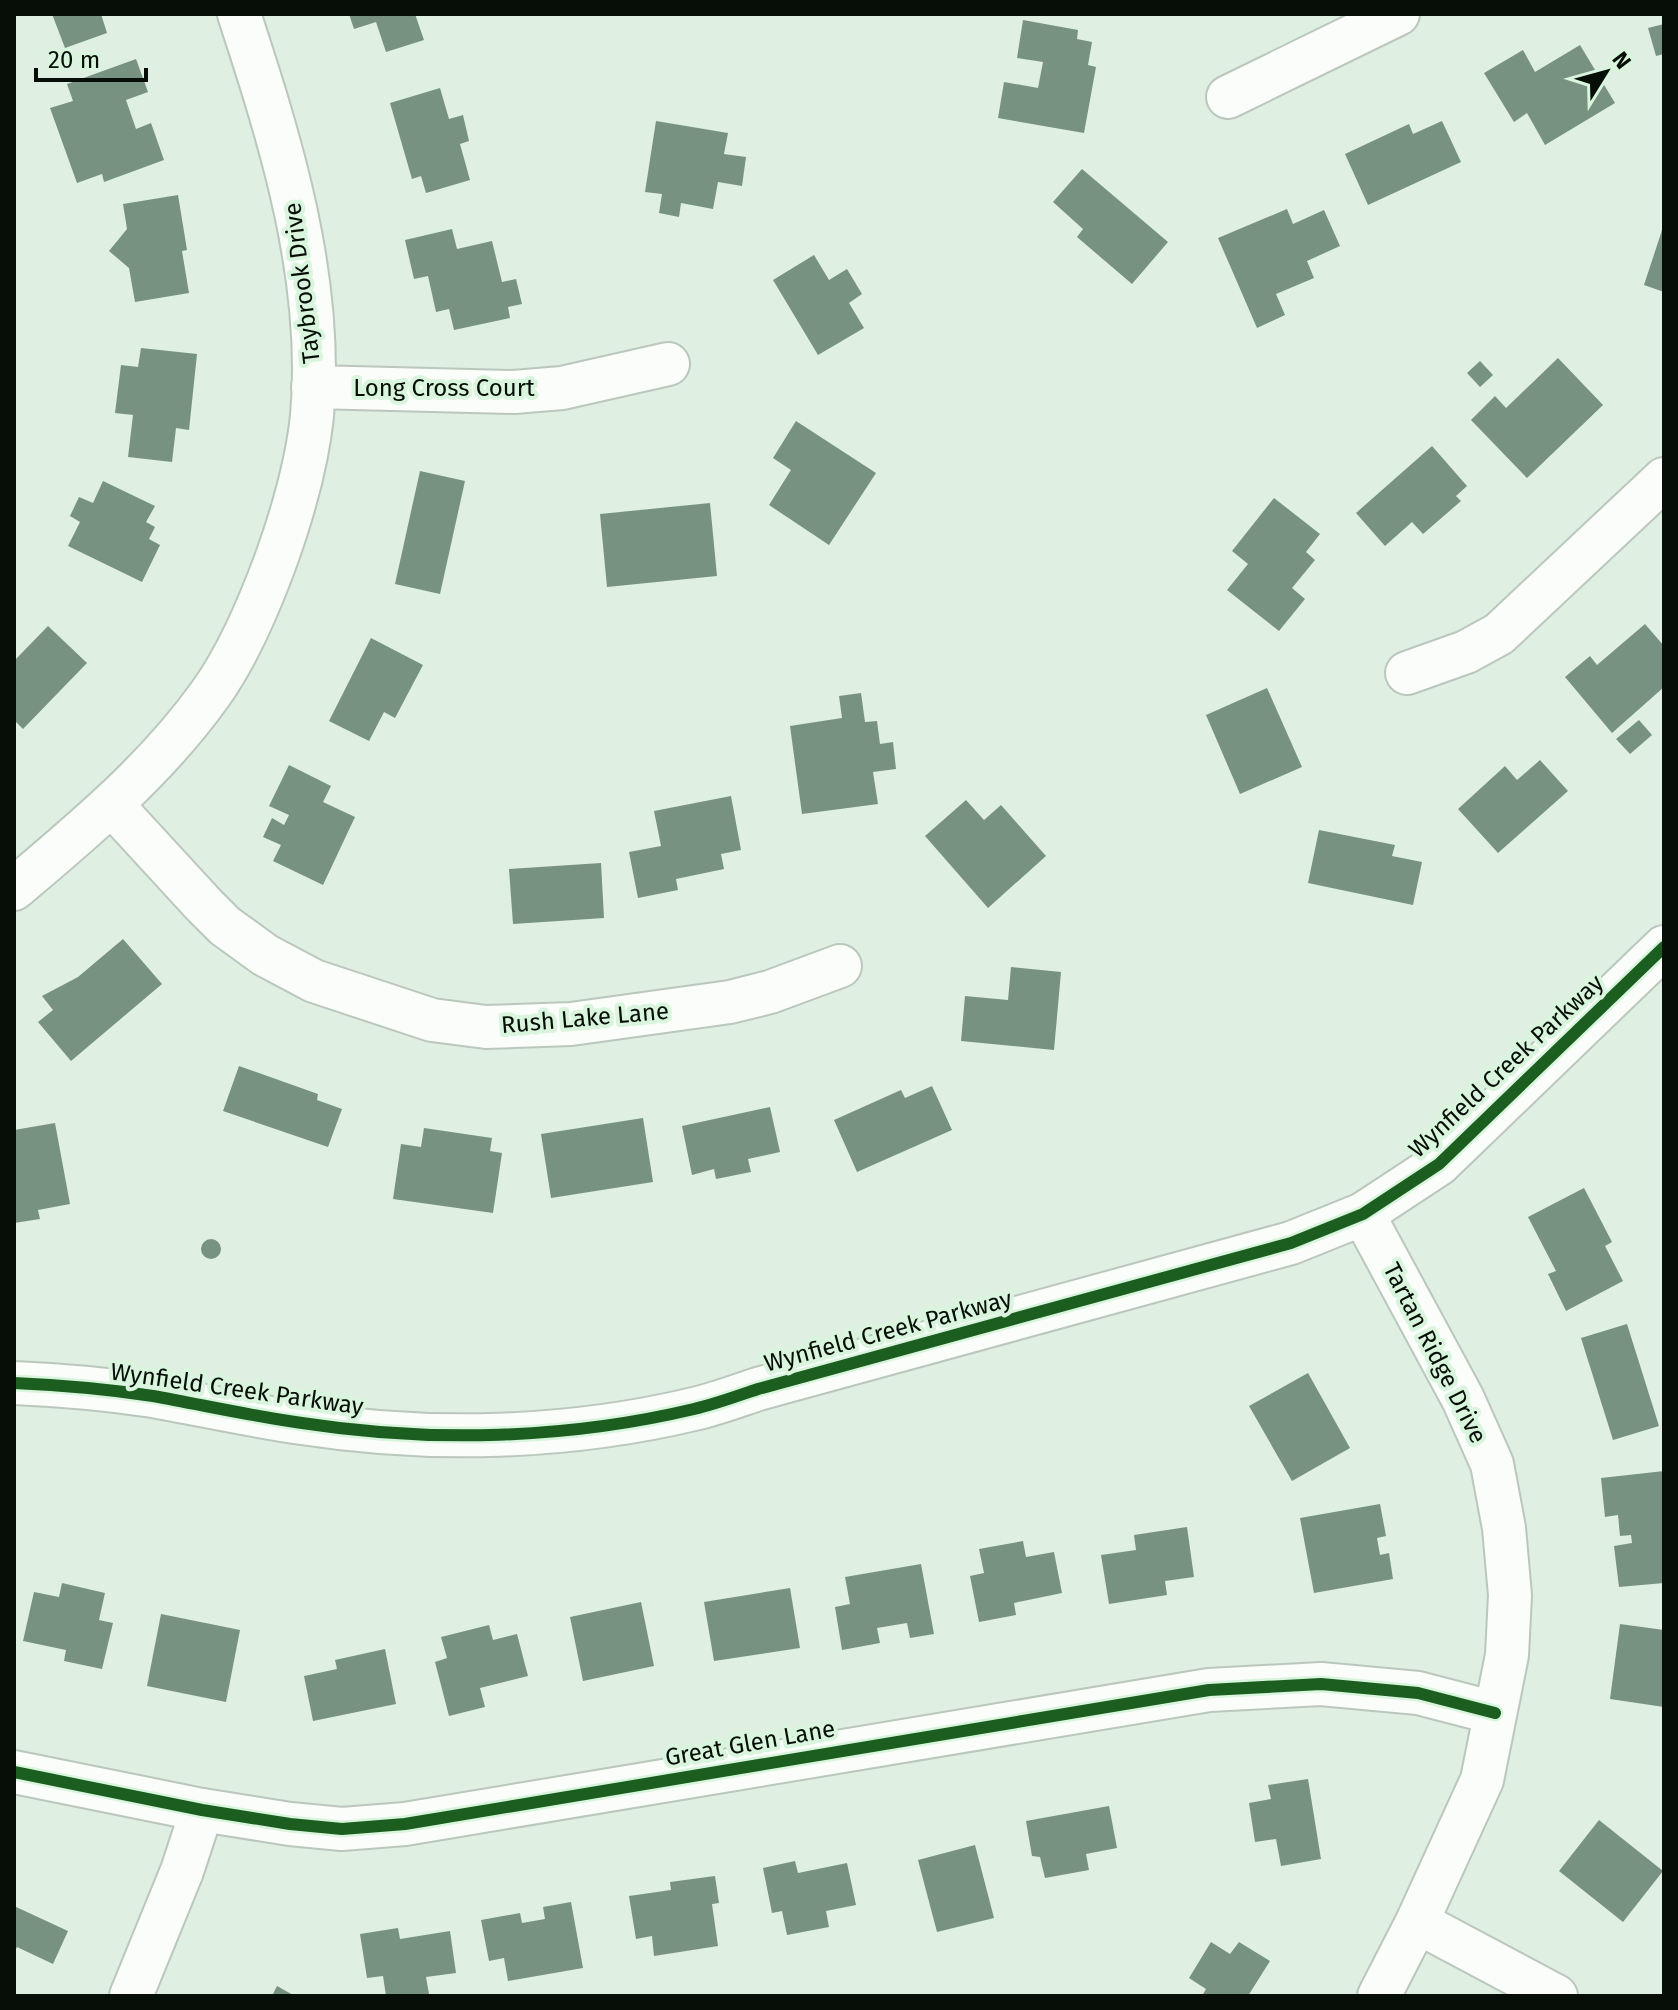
<svg xmlns="http://www.w3.org/2000/svg" width="1678" height="2010" viewBox="0 0 1678 2010" font-family="'Fira Sans',sans-serif">
<style>
.building{fill:#789281}
.lines{fill:none;stroke-linecap:round;stroke-linejoin:round}
.minor-casing{stroke:#bbc7bd;stroke-width:46}
.minor{stroke:#fafdfa;stroke-width:42}
.cycleway-casing{stroke:#d9f5dd;stroke-width:17}
.cycleway{stroke:#1b5e20;stroke-width:12}
.labels{text-anchor:middle;stroke-width:8;stroke-linejoin:round;paint-order:stroke}
.street-label{font-size:24px;fill:#060e07;stroke:#d9f5dd}
</style>
<rect width="100%" height="100%" fill="#dfefe1"/>
<g class="building">
<polygon points="52,14 101,14 107,33 65,48"/>
<polygon points="349,14 415,14 424,40 386,52 376,22 354,29"/>
<polygon points="1023,20 1078,30 1077,39 1092,42 1088,65 1096,67 1084,133 998,118 1004,82 1038,88 1043,62 1017,58"/>
<polygon points="1664,24 1664,54 1656,56 1648,28"/>
<polygon points="1580,45 1615,103 1545,145 1527,113 1514,122 1484,73 1523,50 1535,72"/>
<polygon points="136,59 148,92 126,100 136,129 151,123 164,160 104,182 102,174 77,183 50,108 73,101 67,84"/>
<polygon points="440,88 449,119 463,115 469,141 460,144 470,180 426,193 421,176 412,179 390,103"/>
<polygon points="656,121 728,133 724,154 746,157 742,186 718,182 713,209 681,203 679,217 659,213 662,194 645,192"/>
<polygon points="1442,121 1461,162 1368,205 1345,154 1409,124 1413,134"/>
<polygon points="1082,169 1168,242 1132,284 1077,237 1083,229 1053,202"/>
<polygon points="178,195 187,250 182,251 189,293 135,302 129,268 109,251 127,229 123,204"/>
<polygon points="1287,209 1293,224 1324,210 1340,246 1307,261 1314,278 1276,294 1285,315 1257,328 1218,238"/>
<polygon points="1664,224 1664,292 1644,285"/>
<polygon points="452,229 457,249 492,241 502,282 516,279 522,304 508,307 510,318 454,330 449,309 436,312 428,276 414,279 405,240"/>
<polygon points="814,255 829,280 847,269 862,294 849,303 864,328 818,355 773,280"/>
<polygon points="141,348 197,354 189,430 176,428 172,462 128,457 133,415 115,413 121,365 138,367"/>
<polygon points="1558,358 1603,405 1527,478 1471,420 1495,396 1506,408"/>
<polygon points="1480,361 1493,375 1480,387 1467,373"/>
<polygon points="796,421 876,473 829,545 769,505 791,470 773,458"/>
<polygon points="1432,446 1467,486 1456,496 1461,501 1423,534 1412,522 1385,546 1356,513"/>
<polygon points="420,471 465,481 440,594 395,584"/>
<polygon points="103,481 155,506 146,522 155,527 149,539 160,545 142,582 68,546 80,522 70,516 79,497 93,503"/>
<polygon points="1274,498 1320,534 1306,552 1315,560 1292,588 1305,599 1279,631 1227,590 1248,564 1232,551"/>
<polygon points="710,503 717,576 607,587 600,514"/>
<polygon points="1645,624 1664,646 1664,687 1612,733 1565,677 1590,656 1597,665"/>
<polygon points="48,626 87,663 23,729 14,720 14,661"/>
<polygon points="371,638 423,665 395,718 384,712 369,741 329,721"/>
<polygon points="1267,688 1302,767 1240,794 1206,715"/>
<polygon points="861,693 865,722 877,721 880,744 893,742 896,769 873,772 878,804 802,814 790,726 842,718 839,696"/>
<polygon points="1639,720 1652,735 1630,754 1616,739"/>
<polygon points="1540,760 1568,791 1498,853 1458,809 1505,766 1517,780"/>
<polygon points="289,765 331,786 323,802 355,817 323,885 273,861 281,845 263,837 272,818 284,825 289,815 269,806"/>
<polygon points="731,796 741,850 721,854 724,869 676,879 678,890 638,898 629,852 661,846 654,811"/>
<polygon points="966,800 984,820 1001,805 1046,856 988,908 925,836"/>
<polygon points="1319,830 1395,845 1392,856 1422,862 1413,905 1308,883"/>
<polygon points="601,863 604,918 513,924 509,869"/>
<polygon points="123,939 162,984 71,1061 38,1022 53,1010 42,996 78,977"/>
<polygon points="1011,967 1061,972 1054,1050 961,1041 965,996 1008,1000"/>
<polygon points="239,1066 318,1094 317,1100 342,1109 328,1147 223,1111"/>
<polygon points="932,1086 952,1130 857,1172 834,1120 901,1090 905,1098"/>
<polygon points="770,1107 780,1152 748,1159 751,1172 716,1179 714,1169 692,1175 682,1126"/>
<polygon points="643,1118 653,1182 551,1198 541,1134"/>
<polygon points="55,1123 70,1204 38,1210 40,1219 14,1223 14,1130"/>
<polygon points="424,1128 492,1138 490,1151 502,1153 493,1213 393,1199 401,1144 421,1147"/>
<polygon points="1584,1188 1612,1242 1605,1246 1623,1281 1566,1311 1548,1274 1556,1271 1528,1217"/>
<circle cx="211" cy="1249" r="10"/>
<polygon points="1627,1324 1659,1426 1613,1440 1581,1338"/>
<polygon points="1308,1373 1350,1448 1292,1481 1249,1406"/>
<polygon points="1664,1471 1664,1583 1619,1587 1614,1546 1632,1543 1631,1535 1620,1536 1618,1515 1605,1517 1601,1478"/>
<polygon points="1380,1504 1386,1536 1377,1538 1380,1555 1389,1553 1393,1579 1314,1593 1300,1518"/>
<polygon points="1187,1527 1194,1577 1165,1581 1167,1595 1109,1604 1101,1555 1136,1550 1134,1535"/>
<polygon points="1023,1541 1026,1557 1054,1552 1062,1593 1014,1603 1016,1615 979,1622 970,1576 984,1573 979,1549"/>
<polygon points="921,1564 934,1634 910,1638 907,1623 877,1628 880,1643 842,1650 835,1607 850,1604 845,1577"/>
<polygon points="62,1583 105,1593 99,1620 113,1623 102,1669 64,1661 66,1650 23,1641 34,1592 59,1597"/>
<polygon points="790,1588 800,1648 714,1661 704,1602"/>
<polygon points="641,1602 654,1666 583,1681 570,1617"/>
<polygon points="161,1614 240,1630 226,1702 147,1686"/>
<polygon points="1620,1624 1664,1630 1664,1707 1610,1699"/>
<polygon points="489,1625 493,1640 517,1634 528,1676 480,1688 485,1707 449,1716 435,1662 447,1658 441,1637"/>
<polygon points="385,1649 396,1704 313,1721 304,1676 337,1669 335,1660"/>
<polygon points="1308,1779 1321,1859 1281,1866 1276,1839 1255,1842 1249,1803 1271,1799 1268,1785"/>
<polygon points="1109,1806 1117,1848 1086,1854 1089,1870 1045,1878 1040,1857 1032,1856 1026,1821"/>
<polygon points="1599,1820 1663,1871 1623,1922 1559,1871"/>
<polygon points="975,1845 994,1918 937,1932 918,1860"/>
<polygon points="795,1861 798,1873 847,1863 856,1905 826,1911 829,1927 787,1935 782,1911 772,1913 763,1868"/>
<polygon points="715,1876 719,1903 712,1904 718,1946 654,1956 652,1936 636,1939 629,1896 671,1890 670,1882"/>
<polygon points="571,1902 583,1968 508,1981 504,1958 489,1961 481,1920 520,1913 522,1923 545,1919 543,1907"/>
<polygon points="14,1906 68,1931 53,1964 17,1947 14,1952"/>
<polygon points="398,1928 400,1939 450,1931 456,1973 426,1977 429,1994 386,1996 383,1976 367,1978 360,1934"/>
<polygon points="1211,1942 1230,1954 1239,1942 1270,1961 1248,1996 1202,1996 1206,1989 1189,1978"/>
<polygon points="277,1986 295,1996 272,1996"/>
</g>
<g class="lines">
<defs>
<g id="minor">
<polyline points="1228,97 1398,14"/>
<polyline points="313,387 514,392 562,388 668,364"/>
<polyline points="1407,673 1466,652 1499,634 1664,479"/>
<polyline points="112,805 204,905 225,926 265,955 314,981 432,1020 486,1027 571,1024 730,1002 770,992 840,966"/>
<path d="M14,889C85,829 157,769 211,693C238,655 261,601 277,557C293,512 307,464 312,416C324,279 281,142 239,14"/>
<polyline points="1363,1214 1463,1399 1492,1464 1504,1528 1510,1595 1507,1655 1482,1780 1417,1922 1379,1996"/>
<path d="M14,1383C60,1385 107,1389 153,1396C203,1405 252,1416 302,1423C431,1443 568,1439 694,1409C716,1404 737,1396 758,1389L1291,1243L1363,1214L1439,1164L1664,947"/>
<polyline points="14,1772 202,1810 290,1824 342,1829 405,1824 1209,1690 1321,1684 1418,1693 1495,1713"/>
<polyline points="1417,1922 1556,1996"/>
<polyline points="131,1996 182,1871 202,1810"/>
</g>
</defs>
<use href="#minor" class="minor-casing"/>
<use href="#minor" class="minor"/>
<defs>
<g id="cycleway">
<path d="M14,1383C60,1385 107,1389 153,1396C203,1405 252,1416 302,1423C431,1443 568,1439 694,1409C716,1404 737,1396 758,1389L1291,1243L1363,1214L1439,1164L1664,947"/>
<polyline points="14,1772 202,1810 290,1824 342,1829 405,1824 1209,1690 1321,1684 1418,1693 1495,1713"/>
</g>
</defs>
<use href="#cycleway" class="cycleway-casing"/>
<use href="#cycleway" class="cycleway"/>
</g>
<g class="labels">
<g class="street-label">
<text transform="translate(302 283) rotate(-97)" y="8">Taybrook Drive</text>
<text x="444" y="396">Long Cross Court</text>
<text transform="translate(585 1018) rotate(-5)" y="8">Rush Lake Lane</text>
<text transform="translate(1506 1066) rotate(-43)" y="8">Wynfield Creek Parkway</text>
<text transform="translate(888 1331) rotate(-15)" y="8">Wynfield Creek Parkway</text>
<text transform="translate(1435 1353) rotate(63)" y="8">Tartan Ridge Drive</text>
<text transform="translate(237 1389) rotate(8)" y="8">Wynfield Creek Parkway</text>
<text transform="translate(750 1743) rotate(-10)" y="8">Great Glen Lane</text>
</g>
</g>
<rect width="1678" height="2010" fill="none" stroke="#060e07" stroke-width="32"/>
<g transform="translate(1606 72) rotate(53)" stroke="#d9f5dd" stroke-width="6" paint-order="stroke">
<path d="M0-6L14 30L0 20L-14 30Z" fill="#060e07"/>
<text y="-12" font-size="22" font-weight="bold" text-anchor="middle" fill="#060e07">N</text>
</g>
<path d="M36 68v12h110v-12" fill="none" stroke="#060e07" stroke-width="4"/>
<text x="48" y="68" font-size="24" fill="#060e07" stroke="#d9f5dd" stroke-width="6" paint-order="stroke">20 m</text>
</svg>
